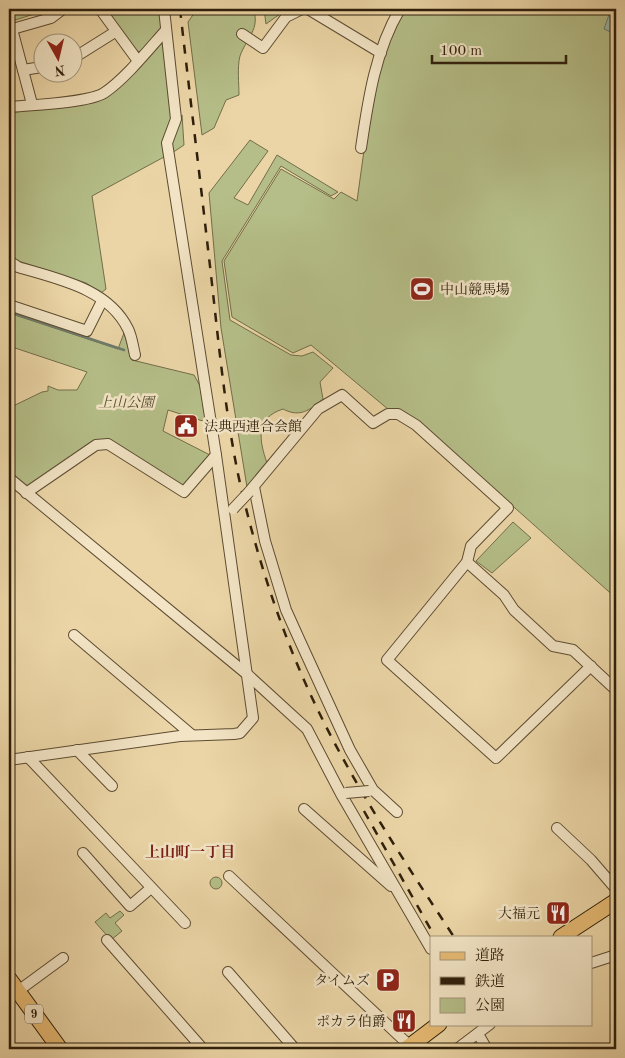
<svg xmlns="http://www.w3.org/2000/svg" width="625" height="1058" viewBox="0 0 625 1058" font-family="'Old Standard TT','Noto Serif JP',serif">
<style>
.green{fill:#b5be88;stroke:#726e4a}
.water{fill:#99b8ac;stroke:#6e7b6c}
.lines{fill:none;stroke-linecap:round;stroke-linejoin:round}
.stream{stroke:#6e7b6c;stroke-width:2.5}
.street-casing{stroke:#5d4c32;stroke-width:12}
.primary-casing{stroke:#2e1f0b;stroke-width:17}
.street{stroke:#f2e4c5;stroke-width:10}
.primary{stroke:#e6ba73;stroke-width:15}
.rail{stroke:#2e1f0b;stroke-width:2.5;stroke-dasharray:9 9;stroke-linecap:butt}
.street-bridge-casing{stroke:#5d4c32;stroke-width:12;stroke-linecap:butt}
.street-bridge{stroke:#f2e4c5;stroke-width:10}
.labels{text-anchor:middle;stroke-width:5;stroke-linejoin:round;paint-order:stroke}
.shield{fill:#f2e4c5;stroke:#695a43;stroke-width:1}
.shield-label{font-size:12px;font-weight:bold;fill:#2e1f0b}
.poi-label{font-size:14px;fill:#2e1f0b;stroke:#f2e4c5;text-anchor:end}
.park-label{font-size:14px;font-style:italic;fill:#564f30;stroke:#f2e4c5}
.neighbourhood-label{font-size:15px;font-weight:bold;fill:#7a1f14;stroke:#f2e4c5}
</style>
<rect width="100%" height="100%" fill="#ebd5a6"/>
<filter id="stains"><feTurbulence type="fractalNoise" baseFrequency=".004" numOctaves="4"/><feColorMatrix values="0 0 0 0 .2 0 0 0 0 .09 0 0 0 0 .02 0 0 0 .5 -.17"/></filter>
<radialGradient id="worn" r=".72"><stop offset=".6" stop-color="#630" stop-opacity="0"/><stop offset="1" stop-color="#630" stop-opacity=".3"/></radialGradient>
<g class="green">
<polygon points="9,9 50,9 9,22"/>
<polygon points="105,9 160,9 162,28 142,52 136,51"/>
<path d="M197,9H253C261,28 246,39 240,56C237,67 239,84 239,95L226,100L214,128L202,135L188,22Z"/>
<polygon points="264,9 287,9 266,24"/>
<polygon points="404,9 616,9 616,598 415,419 389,410 311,345 293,353 232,317 224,261 281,169 334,199 341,192 357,201 371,100 384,54"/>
<polygon points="161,43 164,48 173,114 163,139 164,157 92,196 106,289 101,293 86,283 18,261 9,255 9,113 87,102"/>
<polygon points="182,115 184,145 172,153 171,141"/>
<path d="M250,140L268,151L234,198L248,205L277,155L338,192L331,196L281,166L222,261L230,320L291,355L302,356L313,352L333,368L320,382L323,399C310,410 300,418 283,409C255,418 259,440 267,463L247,487L221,328L209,193Z"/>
<polygon points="9,313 118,349 124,333 132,360 194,375 200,386 206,422 168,410 163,431 210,455 187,484 179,485 108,441 28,486 24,486 9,476 9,408 42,392 48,391 48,386 58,390 77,390 87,372 9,346"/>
<polygon points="513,522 531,538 492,573 476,561"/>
<circle cx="216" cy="883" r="6"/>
<polygon points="120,911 124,915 115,923 122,931 111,940 95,922 106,913 110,918"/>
</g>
<polygon class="water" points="611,9 616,9 616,38 611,38 613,33 604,29"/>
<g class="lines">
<polyline class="stream" points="9,312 124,350"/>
<defs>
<g id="street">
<polyline points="100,9 138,61"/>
<polyline points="308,9 381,53"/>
<polyline points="12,29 32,104"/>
<polyline points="9,30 51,18 63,9"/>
<polyline points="242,34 263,48 286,17 302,9"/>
<polyline points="72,59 115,32"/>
<polyline points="23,70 42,67"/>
<path d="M9,107C30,105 88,103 104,93C125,79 149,49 166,30"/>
<path d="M361,148C368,101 375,51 400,9"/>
<path d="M9,261L18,267C57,279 108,288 128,329C132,337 133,347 135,355"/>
<polyline points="9,305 87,331 102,301"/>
<polyline points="9,478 248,675 307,729 341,794 431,949"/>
<polyline points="254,487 265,541 286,610 300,641 350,750 373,790 397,812"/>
<polyline points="249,492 318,409 342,395 373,423 388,414 398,414 416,425 508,508 471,546 467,562 387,660 496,758 591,666"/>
<polyline points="26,493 96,445 108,444 184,492 216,455"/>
<polyline points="467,562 504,595 514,610 553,646 573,650 616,690"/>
<polyline points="74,635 192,735"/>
<polyline points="77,750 112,786"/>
<polyline points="28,757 185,923"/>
<polyline points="9,760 180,736 234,734 240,733 253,718 216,455 167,143 176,119 164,9"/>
<polyline points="304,809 391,886"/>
<polyline points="557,828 591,860 616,889"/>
<polyline points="83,853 130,906 151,888"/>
<polyline points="229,876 410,1046"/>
<polyline points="107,940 203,1049"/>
<polyline points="591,963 616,955"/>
<polyline points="228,972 295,1049"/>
<polyline points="18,991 63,958"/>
<polyline points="478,1034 487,1049"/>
<polyline points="457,1049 490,1024"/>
</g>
<g id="primary">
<polyline points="561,937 616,901"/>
<polyline points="9,979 60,1049"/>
<polyline points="406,1049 439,1024"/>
</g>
</defs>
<use href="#street" class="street-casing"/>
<use href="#primary" class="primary-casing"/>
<use href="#street" class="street"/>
<use href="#primary" class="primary"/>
<g class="rail">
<path d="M180,9C189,89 199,169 208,249C217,324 223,400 238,474C251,534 269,593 291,649C332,753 393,844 454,937"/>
<polyline points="364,811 435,937"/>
</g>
<defs>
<g id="street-bridge">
<polyline points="233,509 249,492"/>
<polyline points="346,793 369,791"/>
</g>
</defs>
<use href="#street-bridge" class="street-bridge-casing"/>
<use href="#street-bridge" class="street-bridge"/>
</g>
<defs>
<symbol id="stadium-square" viewBox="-11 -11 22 22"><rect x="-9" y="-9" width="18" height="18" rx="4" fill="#8f2418" stroke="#f2e4c5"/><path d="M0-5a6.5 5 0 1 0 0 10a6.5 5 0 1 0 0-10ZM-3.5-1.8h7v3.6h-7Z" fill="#fff"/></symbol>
<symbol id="civic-square" viewBox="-11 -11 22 22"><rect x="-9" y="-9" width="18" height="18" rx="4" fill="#8f2418" stroke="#f2e4c5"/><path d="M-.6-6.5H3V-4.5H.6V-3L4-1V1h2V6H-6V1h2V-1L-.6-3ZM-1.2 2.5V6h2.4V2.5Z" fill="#fff"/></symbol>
<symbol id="restaurant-square" viewBox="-11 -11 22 22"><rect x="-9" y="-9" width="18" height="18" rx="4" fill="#8f2418" stroke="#f2e4c5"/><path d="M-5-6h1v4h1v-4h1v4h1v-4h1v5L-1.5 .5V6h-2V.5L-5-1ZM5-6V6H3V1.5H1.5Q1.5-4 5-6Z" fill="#fff"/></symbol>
<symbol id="parking-square" viewBox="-11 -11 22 22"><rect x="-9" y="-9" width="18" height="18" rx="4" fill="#8f2418" stroke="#f2e4c5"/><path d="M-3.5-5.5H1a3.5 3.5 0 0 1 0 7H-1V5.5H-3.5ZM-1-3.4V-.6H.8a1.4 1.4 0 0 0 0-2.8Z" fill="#fff"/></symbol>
</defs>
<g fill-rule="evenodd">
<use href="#stadium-square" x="408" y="275" width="28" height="28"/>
<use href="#civic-square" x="172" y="412" width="28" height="28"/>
<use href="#restaurant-square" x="544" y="899" width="28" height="28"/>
<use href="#parking-square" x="374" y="966" width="28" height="28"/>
<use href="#restaurant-square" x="390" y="1007" width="28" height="28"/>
</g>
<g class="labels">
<rect class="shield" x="25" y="1004.5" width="18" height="19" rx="4"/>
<g class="shield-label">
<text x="34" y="1018">9</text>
</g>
<g class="poi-label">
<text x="440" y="294" text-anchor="start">中山競馬場</text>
<text x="204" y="431" text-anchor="start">法典西連合会館</text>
<text x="540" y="918">大福元</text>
<text x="370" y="985">タイムズ</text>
<text x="386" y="1026">ポカラ伯爵</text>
</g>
<g class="park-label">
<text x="126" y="407">上山公園</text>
</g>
<g class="neighbourhood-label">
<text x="190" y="857">上山町一丁目</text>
</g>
</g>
<rect width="625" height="1058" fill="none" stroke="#ebd5a6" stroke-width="30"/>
<rect x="10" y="10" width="605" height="1038" fill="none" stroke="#2e1f0b" stroke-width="2.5"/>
<rect x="15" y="15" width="595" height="1028" fill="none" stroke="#2e1f0b"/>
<rect x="430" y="936" width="162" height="90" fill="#f2e4c5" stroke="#a4957b"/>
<rect x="440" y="952" width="25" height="8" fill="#e6ba73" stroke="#a4957b"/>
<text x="475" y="960" font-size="15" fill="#2e1f0b">道路</text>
<rect x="440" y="977" width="25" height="8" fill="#2e1f0b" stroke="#a4957b"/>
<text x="475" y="986" font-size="15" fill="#2e1f0b">鉄道</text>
<rect x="440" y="998" width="25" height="15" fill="#b5be88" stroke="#a4957b"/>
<text x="475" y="1010" font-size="15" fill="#2e1f0b">公園</text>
<g transform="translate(58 58) rotate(172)"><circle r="24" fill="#f2e4c5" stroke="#a4957b"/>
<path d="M0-4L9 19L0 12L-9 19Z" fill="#8f2418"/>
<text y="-8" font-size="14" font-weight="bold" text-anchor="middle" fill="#2e1f0b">N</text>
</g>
<path d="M432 55v8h134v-8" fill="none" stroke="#2e1f0b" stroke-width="2.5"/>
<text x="440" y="55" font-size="15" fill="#2e1f0b" stroke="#f2e4c5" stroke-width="4" paint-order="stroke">100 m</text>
<rect width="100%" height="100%" filter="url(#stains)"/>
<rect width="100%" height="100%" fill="url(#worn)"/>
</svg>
